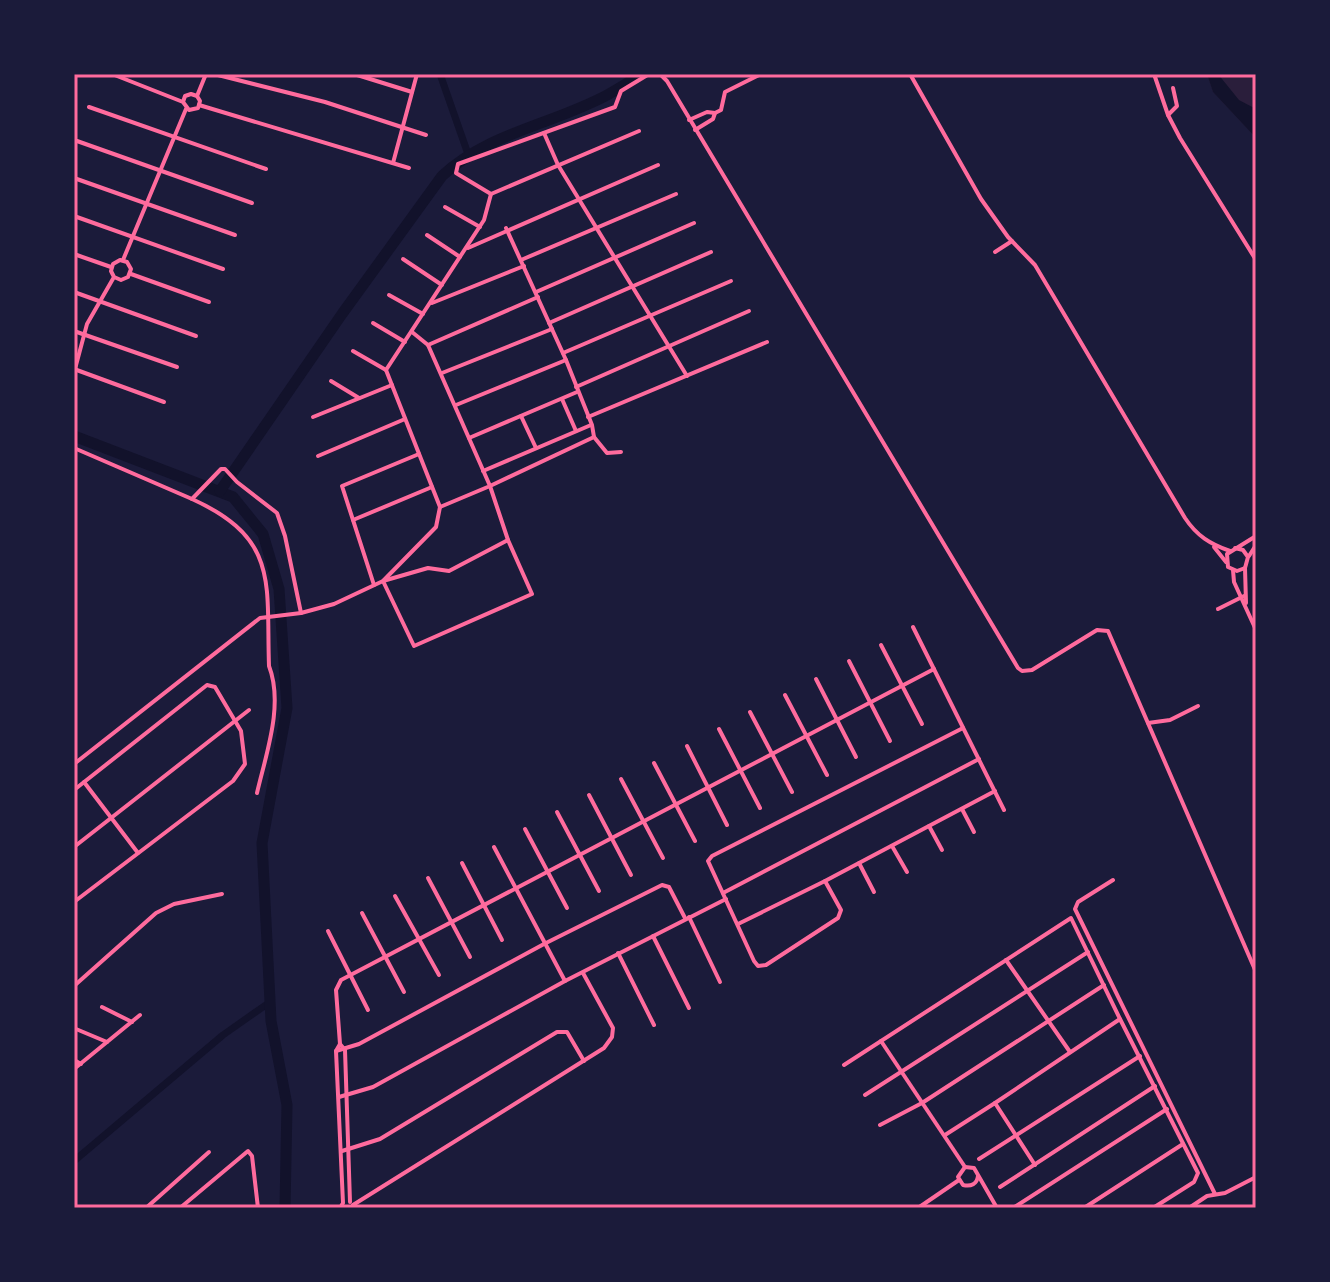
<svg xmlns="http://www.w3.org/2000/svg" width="1330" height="1282" viewBox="0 0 1330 1282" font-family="Inter,sans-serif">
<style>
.green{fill:#2a1e3b}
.water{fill:#12122b}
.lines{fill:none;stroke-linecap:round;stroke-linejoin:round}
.canal{stroke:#12122b;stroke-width:7}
.river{stroke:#12122b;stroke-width:11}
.minor{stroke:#ff6b9d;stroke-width:4}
.neatline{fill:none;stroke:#ff6b9d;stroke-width:3}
</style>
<rect width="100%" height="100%" fill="#1b1b3a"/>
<polygon class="green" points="1207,74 1256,74 1256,138 1213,92"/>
<polygon class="water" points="1207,74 1218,74 1239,100 1256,109 1256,138 1213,92"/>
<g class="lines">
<g class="canal">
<polyline points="440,74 468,154"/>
<polyline points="74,1161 223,1035 270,1002"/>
</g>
<g class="river">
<polyline points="74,436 233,497 263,534 279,589 287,708 262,843 271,1021 287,1105 285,1208"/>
<path d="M220,491L342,314L442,176C489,132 555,124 609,94C620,88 631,81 641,74"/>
</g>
<g class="minor">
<polyline points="112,74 183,102 189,110 198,108 200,101 197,96 191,94 185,96 183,102"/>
<polyline points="214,74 325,102 426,135"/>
<polyline points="354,74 412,92"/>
<polyline points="660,74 667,81 1018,668 1022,671 1032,670 1097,630 1108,631 1256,972"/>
<path d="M910,74L981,199L1008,237L1035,265L1185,518C1197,536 1210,544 1230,551"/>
<polyline points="1154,74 1168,115 1180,138 1256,260"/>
<polyline points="197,96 206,74"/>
<polyline points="199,105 409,168"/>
<polyline points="89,107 266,169"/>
<polyline points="1168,115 1177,106 1173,88"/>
<polyline points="689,120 707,112 715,113"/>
<polyline points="695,130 713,119 715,113 721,110 725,92 761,74"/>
<polyline points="544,133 558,165 687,376"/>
<polyline points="77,141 252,203"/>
<polyline points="393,163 417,74"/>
<polyline points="74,178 235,235"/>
<polyline points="491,194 456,173 458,164 615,107 621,91 649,74"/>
<polyline points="445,207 480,227"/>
<polyline points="74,216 223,269"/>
<polyline points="506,228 566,360 592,425 594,437"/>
<polyline points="427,235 460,257"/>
<polyline points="468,248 658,165"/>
<polyline points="995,252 1012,241"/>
<polyline points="74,254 111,267"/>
<polyline points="403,259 442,285"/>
<polyline points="123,260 186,109"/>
<polyline points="521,260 676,194"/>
<polyline points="131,274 209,302"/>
<polyline points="74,292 196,336"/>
<polyline points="536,292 694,223"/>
<polyline points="389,295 423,314"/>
<polyline points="432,303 524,266"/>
<polyline points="373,323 405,342"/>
<polyline points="549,323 711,252"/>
<polyline points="74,331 177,367"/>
<polyline points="412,332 428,345 490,486 440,507"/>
<polyline points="428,345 538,297"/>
<polyline points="563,353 731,281"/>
<polyline points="74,369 164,402"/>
<polyline points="75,369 87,324 114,277 111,271 113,264 120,260 127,262 131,269 128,277 121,280 114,277"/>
<polyline points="386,370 484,220 491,194 639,131"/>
<polyline points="442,373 552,329"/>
<polyline points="331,381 359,398"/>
<polyline points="576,387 749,311"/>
<polyline points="562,399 576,431"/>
<polyline points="456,405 566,360"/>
<polyline points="521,416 536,448"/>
<polyline points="313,417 392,385"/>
<polyline points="588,417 767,342"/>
<polyline points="469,438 577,392"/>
<polyline points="74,448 192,499 221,469 225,469 237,482 277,513 285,536 301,613"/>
<polyline points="318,456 405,419"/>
<polyline points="483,471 591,425"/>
<path d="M192,499C280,539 266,584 269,666C284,705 266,754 257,793"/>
<polyline points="353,520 432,487"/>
<polygon points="508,540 532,594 414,646 383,581 428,568 449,571"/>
<polyline points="508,540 490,486 594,437 607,453 621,452"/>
<polyline points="1214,547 1226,562"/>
<polyline points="1235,548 1243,550 1248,557 1245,568 1237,571 1228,567 1227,554 1256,536"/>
<polyline points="1249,556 1256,545"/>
<polyline points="1245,568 1246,603"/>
<polyline points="1233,570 1234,582 1256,630"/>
<polyline points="374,585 342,486 419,454"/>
<polyline points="1218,609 1244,596"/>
<polyline points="913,627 1004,810"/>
<polyline points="881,645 922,724"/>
<polyline points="849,661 890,741"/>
<polyline points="816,679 856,757"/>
<polyline points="785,695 827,775"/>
<polyline points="750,712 792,792"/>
<polyline points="1148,723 1170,720 1198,706"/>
<polyline points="719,729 760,808"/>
<polyline points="687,746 727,825"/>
<polyline points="654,763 695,841"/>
<polyline points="74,764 260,618 301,613 334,604 383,581 436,527 440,507 386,370 353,351"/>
<polyline points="621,779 663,858"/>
<polyline points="84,782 138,853"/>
<polyline points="74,790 207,685 215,687 241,731 245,764 233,781 74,902"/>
<polyline points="589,795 631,875"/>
<polyline points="962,809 974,832"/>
<polyline points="557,812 599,891"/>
<polyline points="929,826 942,850"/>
<polyline points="525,829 567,908"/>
<polyline points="892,846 907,872"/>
<polyline points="74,847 249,710"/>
<polyline points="494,847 565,981"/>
<polyline points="462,863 502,940"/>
<polyline points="859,863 874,892"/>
<polyline points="428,878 470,957"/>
<polyline points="1113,880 1078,902 1075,909 1215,1194"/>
<polyline points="825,881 841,910 838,918 766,965 758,966 754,961 708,861 712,856 963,728"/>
<polyline points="723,893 979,759"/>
<polyline points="395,896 439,975"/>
<polyline points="362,913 404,992"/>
<polyline points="689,917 720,982"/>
<polyline points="738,924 825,881 995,791"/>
<polyline points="328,931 368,1010"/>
<polyline points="653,936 689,1008"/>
<polyline points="618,953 654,1025"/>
<polyline points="1006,960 1070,1052"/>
<polyline points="74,986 156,913 174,904 222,894"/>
<polyline points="102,1007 132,1022"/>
<polyline points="76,1029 107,1042"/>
<polyline points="881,1041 965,1167"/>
<polyline points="336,1051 359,1044 544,944 662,885 669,887 685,918"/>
<polyline points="74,1060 81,1064"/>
<polyline points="844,1065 1071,918 1120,1019"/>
<polyline points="74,1069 140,1015"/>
<polyline points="865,1095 1088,952"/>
<polyline points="339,1097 373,1087 565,981 726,899"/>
<polyline points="995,1103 1120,1019 1198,1173 1194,1182 1153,1208"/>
<polyline points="880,1125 922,1103 1104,985"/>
<polyline points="945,1135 995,1103 1035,1165"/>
<polyline points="342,1151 380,1139 557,1032 567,1032 584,1061"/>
<polyline points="979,1159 1140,1056"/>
<path d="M978,1176C977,1184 971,1187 963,1185L958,1177L965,1167L974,1168L997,1208"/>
<polyline points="1000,1187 1155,1086"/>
<polyline points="350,1202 345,1050 340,1044 336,990 341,980 934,669"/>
<polyline points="353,1205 604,1048 612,1037 613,1028 583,973"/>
<polyline points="146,1208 209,1152"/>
<polyline points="180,1208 248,1151 252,1156 258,1208"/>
<polyline points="340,1208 343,1203 336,1051 340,1044"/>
<polyline points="918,1208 959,1180"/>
<polyline points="1013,1208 1167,1109"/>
<polyline points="1084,1208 1183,1144"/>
<polyline points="1189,1208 1207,1196 1225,1193 1256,1177"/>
</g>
</g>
<rect width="1330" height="1282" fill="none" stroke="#1b1b3a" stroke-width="152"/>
<rect x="76" y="76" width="1178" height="1130" class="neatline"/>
</svg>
